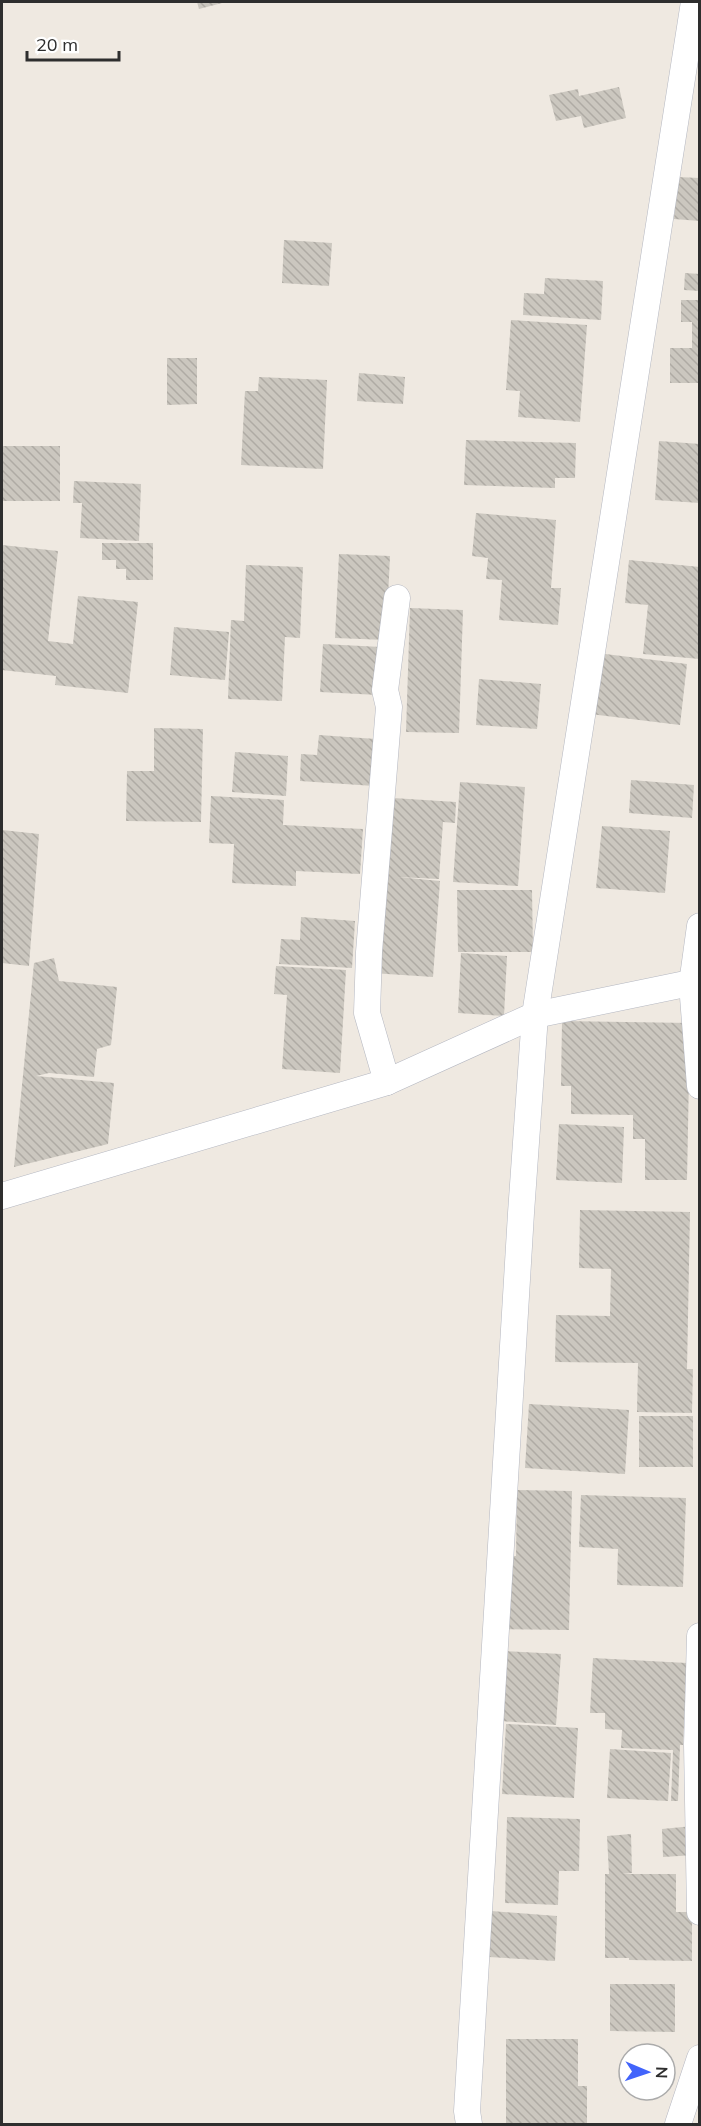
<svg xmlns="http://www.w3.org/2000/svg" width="701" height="2126" viewBox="0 0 701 2126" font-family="Mulish,sans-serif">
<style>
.building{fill:url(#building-back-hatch)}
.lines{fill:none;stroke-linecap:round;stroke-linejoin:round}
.minor-casing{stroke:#b4b7c1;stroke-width:27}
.minor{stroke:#fff;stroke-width:26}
</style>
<defs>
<pattern id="building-back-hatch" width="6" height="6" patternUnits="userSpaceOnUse" patternTransform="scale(1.5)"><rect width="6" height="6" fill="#cbc7bf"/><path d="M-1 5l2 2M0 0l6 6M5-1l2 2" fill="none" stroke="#afaba4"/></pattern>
</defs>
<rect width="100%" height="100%" fill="#efe9e1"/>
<g class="building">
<polygon points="197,2 226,2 199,9"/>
<polygon points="619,87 626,118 584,128 581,116 556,121 549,95 578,89 579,96"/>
<polygon points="677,177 700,178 700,221 674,219"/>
<polygon points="284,240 332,243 329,286 282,283"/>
<polygon points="685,273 700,274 700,291 684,290"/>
<polygon points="545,278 603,281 601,320 523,315 524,293 544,294"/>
<polygon points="681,300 700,300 700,383 670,383 670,348 692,348 692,322 681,322"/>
<polygon points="511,320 587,325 580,422 518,417 520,391 506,390"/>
<polygon points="167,358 197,358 197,404 167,405"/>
<polygon points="359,373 405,377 403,404 357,401"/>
<polygon points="259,377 327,380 323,469 241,465 245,391 258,391"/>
<polygon points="466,440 576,443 575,478 555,478 555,488 464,485"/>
<polygon points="659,441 700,444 700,503 655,500"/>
<rect x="2" y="446" width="58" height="55"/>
<polygon points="74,481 141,484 139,541 80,538 82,503 73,503"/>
<polygon points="476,513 556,520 551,588 561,588 558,625 499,620 502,580 486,579 488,558 472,556"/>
<polygon points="102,543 153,543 153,580 126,580 126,569 116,569 116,560 102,560"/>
<polygon points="2,545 58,551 48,641 73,644 78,596 138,602 128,693 55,685 56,676 2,670"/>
<polygon points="339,554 390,556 386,640 335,638"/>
<polygon points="629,560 700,567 700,659 643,654 648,605 625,603"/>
<polygon points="246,565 303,567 300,638 285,637 282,701 228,699 231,620 244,621"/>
<polygon points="410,608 463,610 459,733 406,732"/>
<polygon points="174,627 229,632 225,680 170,675"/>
<polygon points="323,644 381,647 378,695 320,692"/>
<polygon points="597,653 687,664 680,725 590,714"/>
<polygon points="479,679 541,684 537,729 476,725"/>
<polygon points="154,728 203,729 201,822 126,821 127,771 154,771"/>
<polygon points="319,735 376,739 374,786 300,781 301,754 317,755"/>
<polygon points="235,752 288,756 286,796 232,792"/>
<polygon points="631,780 694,785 692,818 629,813"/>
<polygon points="460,782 525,787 518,886 453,882"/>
<polygon points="211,796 284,800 283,825 363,829 360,874 296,871 296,886 232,883 234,844 209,843"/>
<polygon points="393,798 456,802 455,823 443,822 439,879 397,877 440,881 433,977 372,973"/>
<polygon points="602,826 670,831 665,893 596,888"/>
<polygon points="2,830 39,834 29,966 2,963"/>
<polygon points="457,890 532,890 533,952 458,952"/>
<polygon points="301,917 355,921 352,968 279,964 281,939 300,940"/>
<polygon points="461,953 507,956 504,1016 458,1013"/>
<polygon points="54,958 59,981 117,987 111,1045 97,1049 94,1077 49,1073 36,1076 114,1083 108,1144 14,1167 34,963"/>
<polygon points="276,966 346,970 340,1073 282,1069 287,995 274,994"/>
<polygon points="562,1021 690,1023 687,1180 645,1180 645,1139 633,1139 633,1115 571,1114 571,1086 561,1086"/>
<polygon points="559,1124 624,1127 622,1183 556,1180"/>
<polygon points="580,1210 690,1212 687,1369 693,1369 692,1413 637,1412 638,1363 555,1362 556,1315 610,1316 611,1269 579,1268"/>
<polygon points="529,1404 629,1410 625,1474 525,1468"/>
<rect x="639" y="1416" width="54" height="51"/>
<polygon points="517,1490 572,1491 569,1630 499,1629 501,1556 516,1556"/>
<polygon points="581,1495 686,1498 683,1587 617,1585 618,1549 579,1547"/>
<polygon points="504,1651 561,1654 556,1725 500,1721"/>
<polygon points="593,1658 687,1663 683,1745 680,1745 678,1801 671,1801 673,1750 621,1748 622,1730 605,1729 605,1713 590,1713"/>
<polygon points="506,1724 578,1728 574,1798 502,1794"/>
<polygon points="610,1749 671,1753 668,1801 607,1798"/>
<polygon points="507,1817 580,1819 579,1871 559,1871 558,1905 505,1903"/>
<polygon points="693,1826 695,1855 663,1857 662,1829"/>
<polygon points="631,1834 632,1873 622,1874 676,1874 676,1912 692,1912 692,1961 629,1960 629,1958 605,1958 605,1874 609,1874 607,1836"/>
<polygon points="491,1911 557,1916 555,1961 489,1957"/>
<polygon points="610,1984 675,1984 675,2032 610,2031"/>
<polygon points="506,2039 578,2039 578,2086 587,2086 587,2124 506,2124"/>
</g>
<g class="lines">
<defs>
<g id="minor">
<polyline points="700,926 692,984 700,1086"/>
<polyline points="387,1082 367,1013 369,952 389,707 385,690 397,598"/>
<polyline points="2,1196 387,1082 535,1015 700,981"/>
<polyline points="700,1636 697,1744 700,1912"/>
<polyline points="469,2124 467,2111 521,1213 535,1015 694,2"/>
<polyline points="678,2124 700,2058"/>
</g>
</defs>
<use href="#minor" class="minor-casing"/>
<use href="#minor" class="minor"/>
</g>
<rect width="701" height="2126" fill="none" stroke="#2e2e2e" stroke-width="6"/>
<g transform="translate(647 2072) rotate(92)"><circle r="28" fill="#ffffff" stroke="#ababab" stroke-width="1.5"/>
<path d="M0-4.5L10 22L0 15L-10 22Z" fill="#4264fb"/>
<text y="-9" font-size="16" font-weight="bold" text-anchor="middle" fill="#2e2e2e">N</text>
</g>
<path d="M27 51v9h92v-9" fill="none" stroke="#2e2e2e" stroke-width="3"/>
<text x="36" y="51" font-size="18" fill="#2e2e2e" stroke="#ffffff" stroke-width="4.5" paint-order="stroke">20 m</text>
</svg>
